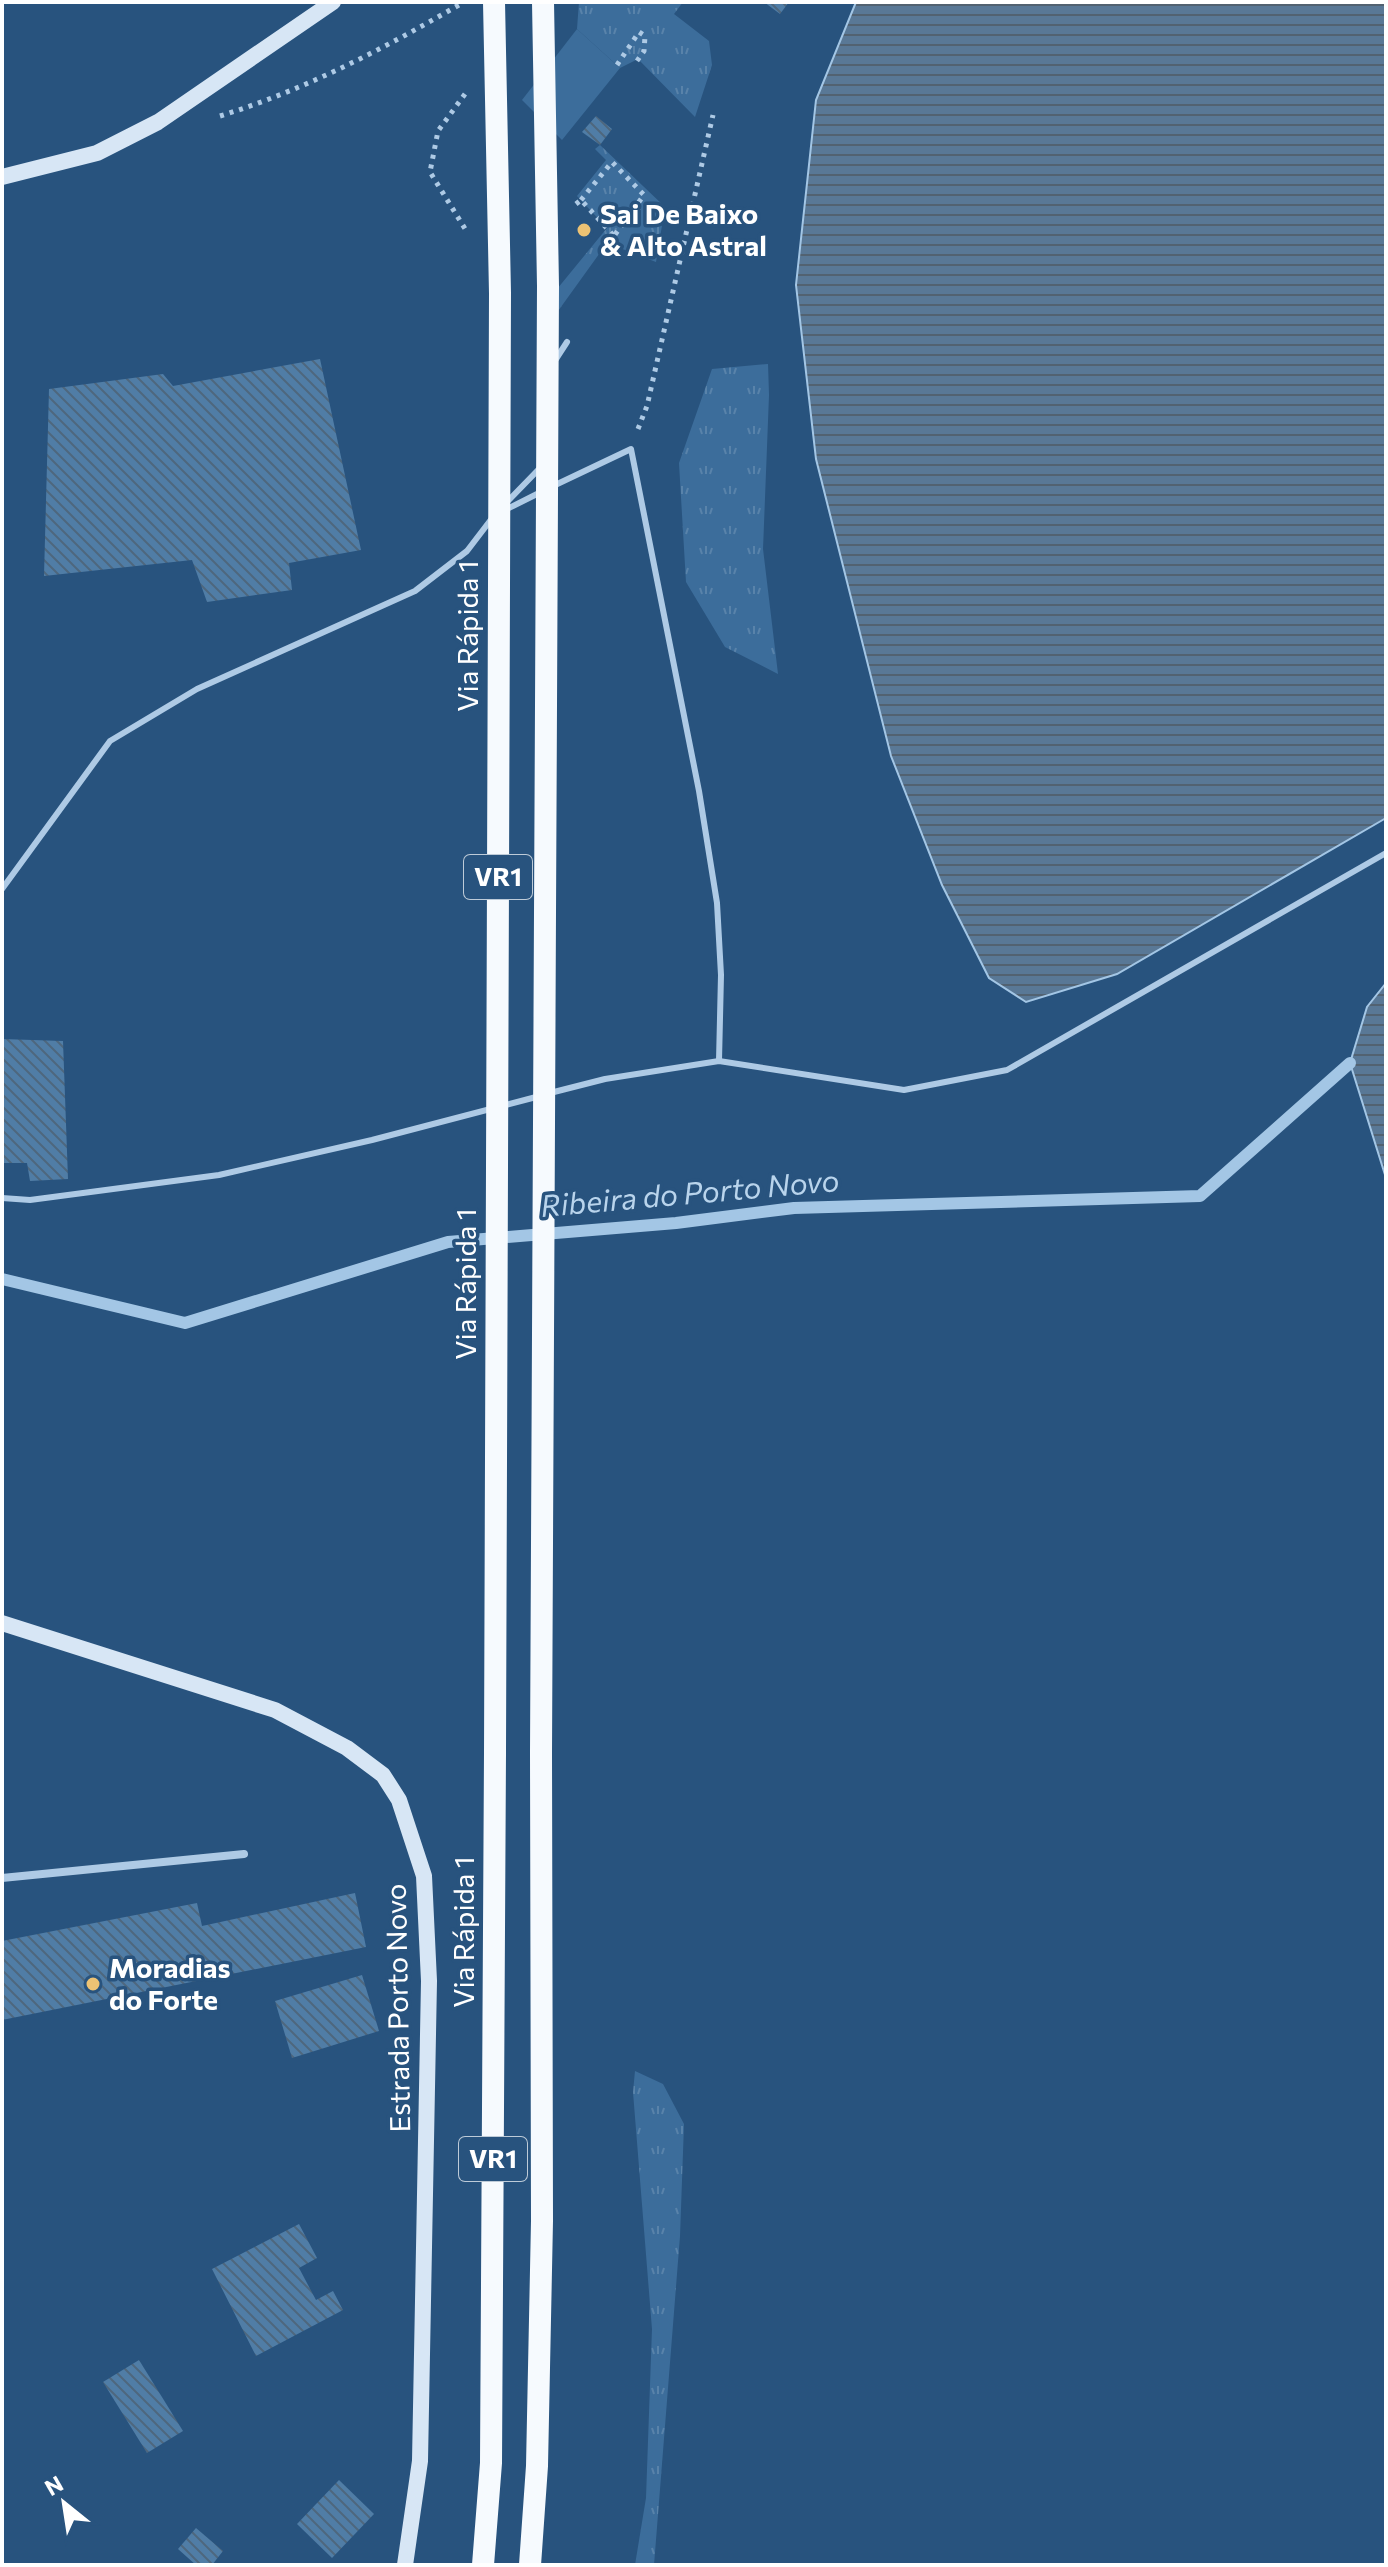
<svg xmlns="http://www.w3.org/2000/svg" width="1388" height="2567" viewBox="0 0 1388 2567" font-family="Commissioner,sans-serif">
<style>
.grass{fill:url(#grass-tufts)}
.garden{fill:#3c6d9b}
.water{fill:url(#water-rules);stroke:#a3c6e5;stroke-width:2}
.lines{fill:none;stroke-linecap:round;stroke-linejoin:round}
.stream{stroke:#a3c6e5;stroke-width:12}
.building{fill:url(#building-back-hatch)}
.path{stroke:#aecae5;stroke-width:5;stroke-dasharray:4 6;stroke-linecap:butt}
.service{stroke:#aecae5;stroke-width:6}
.minor{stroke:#aecae5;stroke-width:8}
.secondary{stroke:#d7e6f5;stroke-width:16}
.trunk{stroke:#f6fafe;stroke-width:22}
.trunk-bridge{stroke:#f6fafe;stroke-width:22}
.poi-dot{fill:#ecc274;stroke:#28537e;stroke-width:3}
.labels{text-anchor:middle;stroke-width:7;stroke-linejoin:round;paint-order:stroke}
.shield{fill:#28537e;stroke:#becbd8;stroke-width:2}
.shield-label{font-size:26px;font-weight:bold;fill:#fff}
.poi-label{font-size:28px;font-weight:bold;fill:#fff;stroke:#28537e;text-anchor:start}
.street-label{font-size:28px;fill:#fff;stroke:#28537e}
.water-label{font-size:30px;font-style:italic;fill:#b9d4ec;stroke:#28537e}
</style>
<defs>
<pattern id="grass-tufts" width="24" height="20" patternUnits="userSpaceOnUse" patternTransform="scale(2)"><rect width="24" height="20" fill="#3c6d9b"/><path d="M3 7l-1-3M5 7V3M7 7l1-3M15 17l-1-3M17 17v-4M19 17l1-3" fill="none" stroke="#5983aa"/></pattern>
<pattern id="water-rules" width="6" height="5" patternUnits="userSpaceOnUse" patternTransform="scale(2)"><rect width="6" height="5" fill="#597896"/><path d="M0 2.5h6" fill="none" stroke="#526271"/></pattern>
<pattern id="building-back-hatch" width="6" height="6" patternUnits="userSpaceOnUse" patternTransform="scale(2)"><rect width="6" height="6" fill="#507da6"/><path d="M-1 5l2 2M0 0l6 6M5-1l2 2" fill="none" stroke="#4e677e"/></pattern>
</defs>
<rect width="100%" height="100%" fill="#28537e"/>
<g class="grass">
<polygon points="579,2 683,2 674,14 709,41 712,65 695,117 638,59 620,68 577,29"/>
<polygon points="600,145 665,207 656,262 607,243 553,318 544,305 607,228 577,196 606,160 595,149"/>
<polygon points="768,364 769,395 763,549 778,674 725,647 686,582 679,463 712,369"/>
<polygon points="635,2071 663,2084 684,2124 680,2236 654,2565 635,2565 646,2498 652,2329 633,2092"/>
</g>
<polygon class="garden" points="577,29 620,68 562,140 522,100"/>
<g class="water">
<polygon points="856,2 1386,2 1386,818 1117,974 1026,1002 989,978 942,885 891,756 816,459 796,285 816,100"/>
<polygon points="1386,983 1386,1178 1350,1063 1367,1007"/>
</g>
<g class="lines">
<polyline class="stream" points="2,1279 185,1323 448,1242 676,1223 794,1208 1200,1196 1350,1063"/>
</g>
<g class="building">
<polygon points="764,2 789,2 780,14"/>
<polygon points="596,116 612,129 600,145 582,132"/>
<polygon points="320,359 361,550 289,563 292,590 207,602 192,560 44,576 49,389 163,374 173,386"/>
<polygon points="2,1039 63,1041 68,1179 30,1181 27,1163 2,1163"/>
<polygon points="355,1893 366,1947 2,2020 2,1941 197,1903 202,1926"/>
<polygon points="362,1975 379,2031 292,2058 275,2001"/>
<polygon points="299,2224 317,2258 299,2268 316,2300 333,2291 343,2310 256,2356 212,2269"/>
<polygon points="139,2360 183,2431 147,2453 103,2382"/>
<polygon points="339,2480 374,2514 332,2558 297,2524"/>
<polygon points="196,2528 223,2551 212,2565 196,2565 178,2549"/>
</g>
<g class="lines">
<g class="path">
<polyline points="617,65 639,32 645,36 644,51 634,65"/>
<polyline points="465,94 438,131 430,172 467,232"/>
<path d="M220,116C307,89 385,48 464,2"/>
<polyline points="581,200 612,162 644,195 614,236"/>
<polyline points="576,204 581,200 614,236 609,246"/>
<polyline points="638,429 647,406 713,115"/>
</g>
<g class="service">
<polyline points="556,359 567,342"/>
<polyline points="551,487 631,449 699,791 717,903 721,975 719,1061"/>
<polyline points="506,503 540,468"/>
<polyline points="505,510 541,492"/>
<polyline points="2,889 110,741 197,689 415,591 467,551 493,517"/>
<polyline points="550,1093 605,1079 719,1061 904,1090 1007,1070 1386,853"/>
<polyline points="2,1198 30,1200 219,1175 372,1140 540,1096"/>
</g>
<polyline class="minor" points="2,1878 244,1854"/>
<g class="secondary">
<polyline points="2,177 97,153 158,122 333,2"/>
<polyline points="2,1623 275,1710 347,1748 383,1775 399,1800 424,1876 429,1981 420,2461 405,2565"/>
</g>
<g class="trunk">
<polyline points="483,2565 491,2463 495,1753"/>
<polyline points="530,2565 537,2466 542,2221 541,1753"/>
</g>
<g class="trunk-bridge">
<polyline points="494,2 500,293 495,1753"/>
<polyline points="541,1753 548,286 543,2"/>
</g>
</g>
<g class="poi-dot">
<circle cx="584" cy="230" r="8"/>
<circle cx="93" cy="1984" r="8"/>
</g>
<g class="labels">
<g class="shield">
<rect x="464" y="855" width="68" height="44" rx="6"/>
<rect x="459" y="2137" width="68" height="44" rx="6"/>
</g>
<g class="shield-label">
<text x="498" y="886">VR1</text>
<text x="493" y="2168">VR1</text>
</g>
<g class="poi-label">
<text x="600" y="224">Sai De Baixo<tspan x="600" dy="32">&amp; Alto Astral</tspan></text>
<text x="109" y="1978">Moradias<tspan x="109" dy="32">do Forte</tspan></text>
</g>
<g class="street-label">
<text transform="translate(468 636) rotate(-90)" y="10">Via Rápida 1</text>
<text transform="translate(466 1284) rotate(-90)" y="10">Via Rápida 1</text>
<text transform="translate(464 1932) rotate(-90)" y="10">Via Rápida 1</text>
<text transform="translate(398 2008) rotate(-91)" y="10">Estrada Porto Novo</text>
</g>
<g class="water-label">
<text transform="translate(690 1194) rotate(-5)" y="10">Ribeira do Porto Novo</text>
</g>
</g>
<rect width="1388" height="2567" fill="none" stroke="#ffffff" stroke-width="8"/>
<g transform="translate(64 2503) rotate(330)" stroke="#28537e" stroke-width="6" paint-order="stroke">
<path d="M0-6L14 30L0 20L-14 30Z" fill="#ffffff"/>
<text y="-12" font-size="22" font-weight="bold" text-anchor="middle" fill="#ffffff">N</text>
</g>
</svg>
